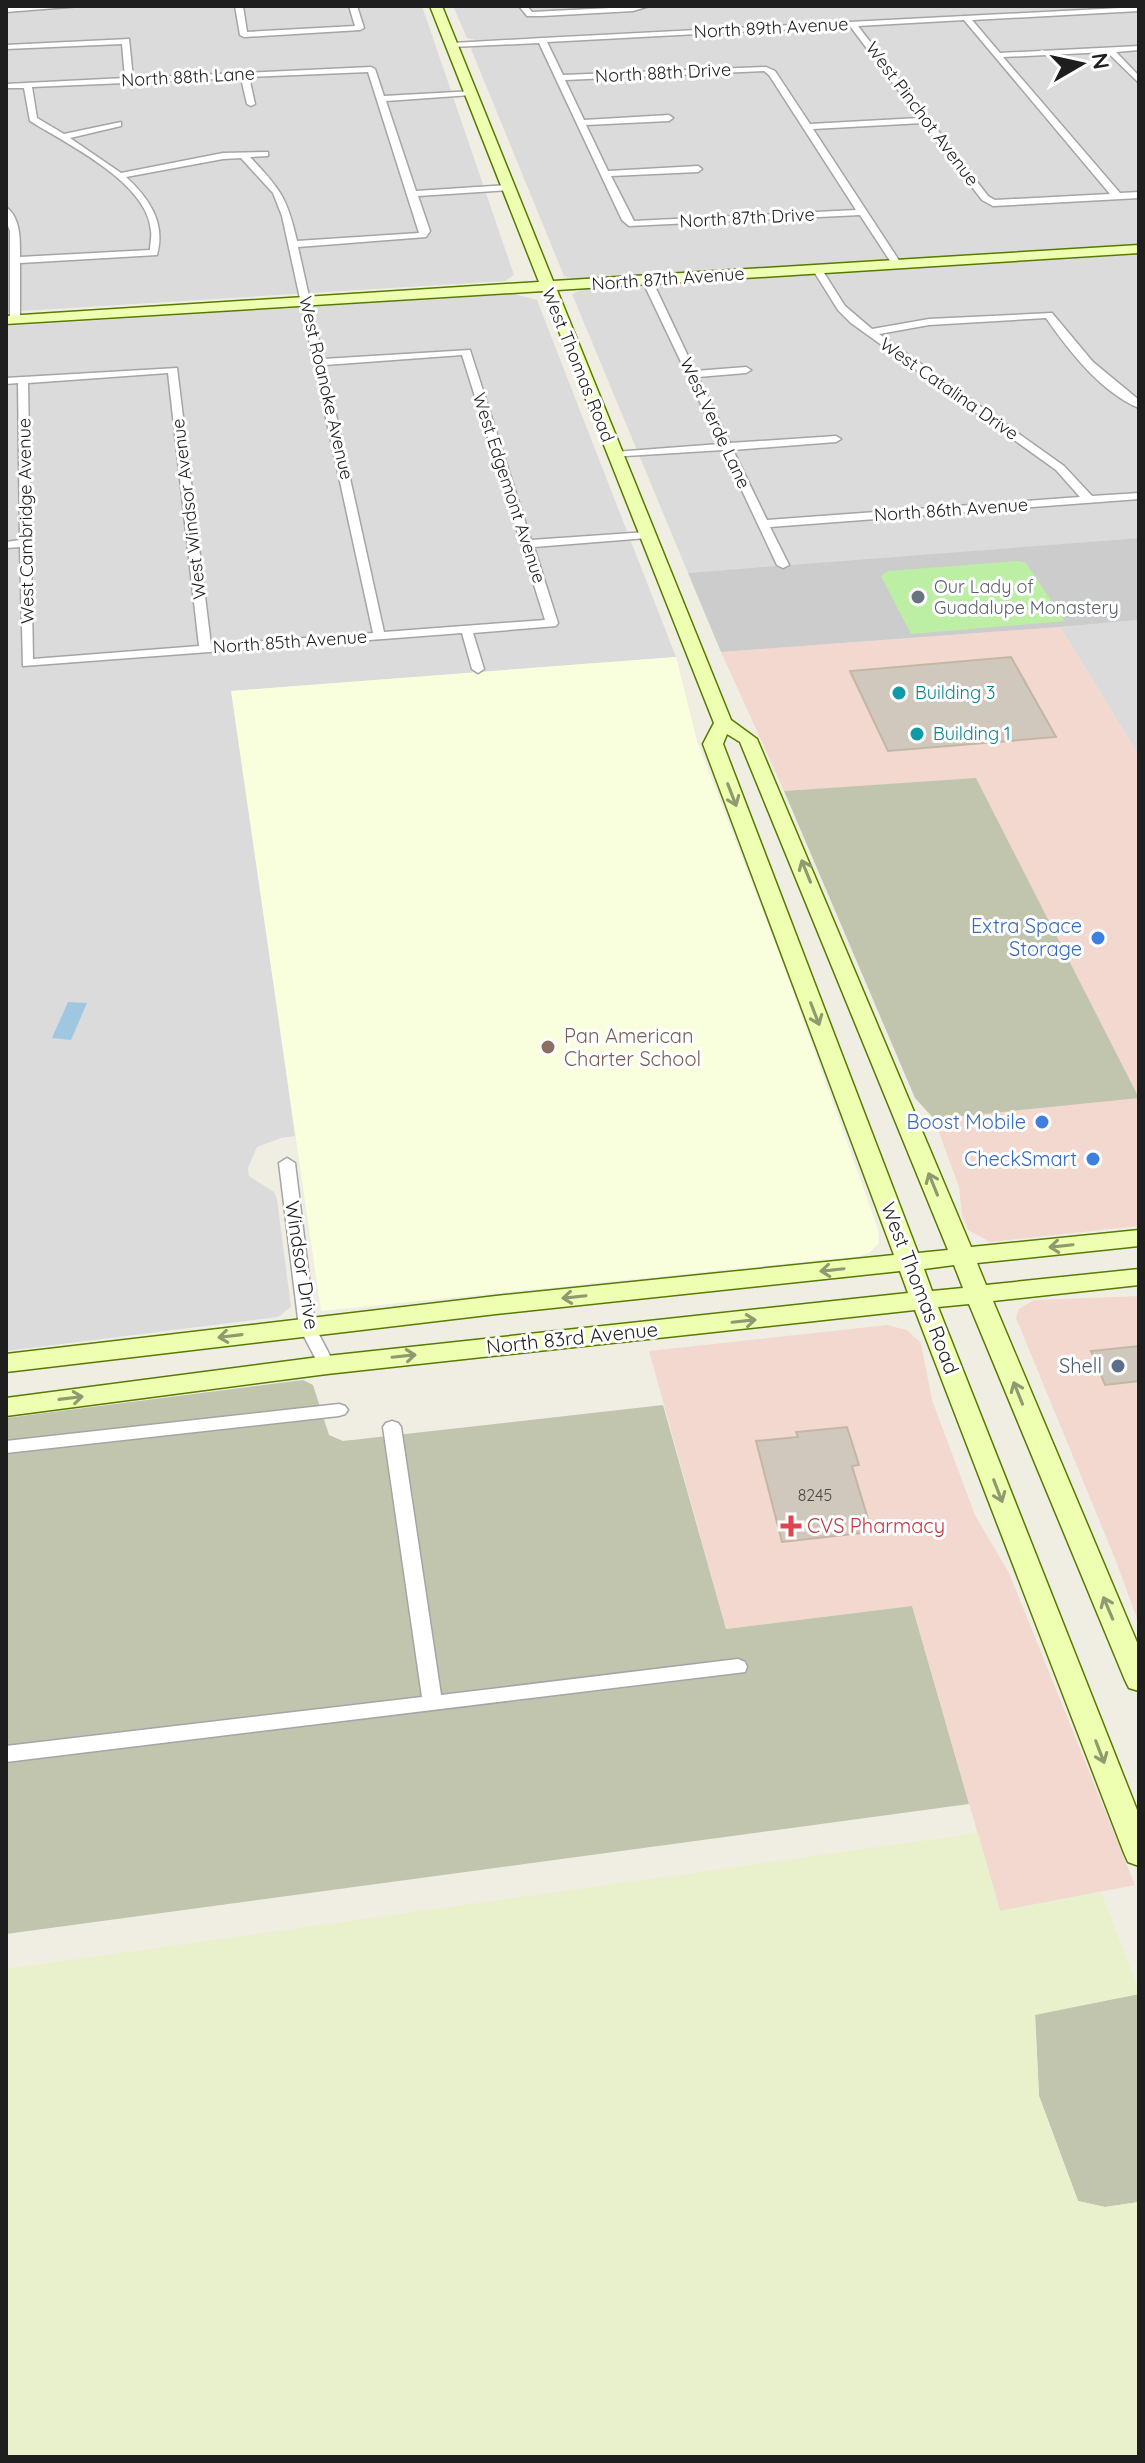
<svg xmlns="http://www.w3.org/2000/svg" width="1145" height="2463" viewBox="0 0 1145 2463" font-family="Quicksand,sans-serif">
<style>
.residential{fill:#dcdbdb}
.commercial{fill:#f3d8d0}
.education{fill:#f9ffdd}
.religious{fill:#ccc}
.construction{fill:#c1c5ae}
.farmland{fill:#e8f1cc}
.grass{fill:#bcefa4}
.water{fill:#9fc7e2}
.building{fill:#d0c8bc;stroke:#c3b7a4;stroke-width:2}
.lines{fill:none;stroke-linecap:round;stroke-linejoin:round}
.street-casing{stroke:#a5a5a5;stroke-width:3}
.secondary-casing{stroke:#577a00;stroke-width:3}
.street{fill:#fff;fill-rule:evenodd}
.secondary{fill:#eeffb2;fill-rule:evenodd}
.oneway{stroke:#909a6f}
.worship-dot{fill:#6b7280;stroke:#fff;stroke-width:3}
.culture-dot{fill:#0f9aa8;stroke:#fff;stroke-width:3}
.shop-dot{fill:#3f7fe0;stroke:#fff;stroke-width:3}
.education-dot{fill:#8d6e63;stroke:#fff;stroke-width:3}
.service-dot{fill:#5c6f8a;stroke:#fff;stroke-width:3}
.health-dot{fill:#e0444e;stroke:#fff;stroke-width:3}
.labels{text-anchor:middle;stroke-width:6;stroke-linejoin:round;paint-order:stroke}
.number-label{font-size:16px;fill:#4a4846}
.far-street-label{font-size:18px;fill:#1e1e1e;stroke:#fff}
.far-worship-label{font-size:18px;fill:#5b616d;stroke:#fff;text-anchor:start}
.far-culture-label{font-size:18px;fill:#0d838f;stroke:#fff;text-anchor:start}
.shop-label{font-size:20px;fill:#366cbe;stroke:#fff;text-anchor:end}
.education-label{font-size:20px;fill:#785e54;stroke:#fff;text-anchor:start}
.street-label{font-size:20px;fill:#1e1e1e;stroke:#fff}
.service-label{font-size:20px;fill:#4e5e75;stroke:#fff;text-anchor:end}
.health-label{font-size:20px;fill:#be3a42;stroke:#fff;text-anchor:start}
</style>
<rect width="100%" height="100%" fill="#f0eee3"/>
<g class="residential">
<polygon points="6,6 422,6 514,275 505,281 6,312"/>
<polygon points="453,6 1139,6 476,40 467,38"/>
<polygon points="1139,11 1139,245 579,280 564,276 471,49 477,45"/>
<polygon points="1139,254 1139,538 830,563 688,573 572,294 584,289"/>
<polygon points="515,294 537,300 676,657 232,691 295,1136 281,1138 257,1147 248,1168 249,1176 274,1192 277,1199 291,1307 278,1317 6,1351 6,326"/>
<polygon points="1139,620 1139,756 1060,627"/>
</g>
<g class="commercial">
<polygon points="1060,627 1139,756 1139,1226 990,1242 968,1230 962,1215 959,1187 934,1119 1138,1097 976,779 784,791 721,652"/>
<polygon points="1139,1296 1139,1624 1116,1561 1016,1318 1019,1309 1034,1300"/>
<polygon points="887,1325 907,1330 921,1343 932,1400 975,1515 1009,1573 1135,1885 1000,1911 912,1606 726,1629 649,1351"/>
</g>
<polygon class="education" points="676,657 697,741 781,958 878,1229 879,1243 869,1253 860,1256 321,1311 231,691"/>
<polygon class="religious" points="1139,538 1139,620 1060,627 721,652 688,573"/>
<g class="construction">
<polygon points="976,778 1139,1098 934,1119 915,1098 784,791"/>
<polygon points="303,1380 313,1385 329,1435 343,1441 663,1405 726,1629 912,1606 969,1804 6,1934 6,1418"/>
<polygon points="1139,1994 1139,2202 1105,2207 1078,2201 1039,2096 1035,2014"/>
</g>
<polygon class="farmland" points="978,1833 1000,1911 1101,1892 1139,1990 1139,1994 1035,2015 1039,2096 1078,2201 1105,2207 1139,2202 1139,2457 6,2457 6,1969"/>
<polygon class="grass" points="1018,561 1026,563 1065,621 911,634 881,576 888,571"/>
<polygon class="water" points="68,1002 87,1003 71,1040 52,1038"/>
<g class="building">
<polygon points="1011,657 1056,737 888,751 850,671"/>
<polygon points="1139,1346 1139,1381 1105,1385 1091,1351"/>
<polygon points="847,1427 859,1465 852,1466 872,1532 782,1542 756,1441 798,1437 796,1432"/>
</g>
<g class="lines">
<defs>
<g id="street">
<polygon points="36,6 81,6 6,12 6,8"/>
<polygon points="235,6 243,6 247,32 355,26 349,6 357,6 364,28 360,30 244,37 240,35"/>
<polygon points="519,6 527,6 532,12 649,6 633,11 542,16 527,16"/>
<path d="M1139,7V11L972,20L1000,53L1139,46V50L1116,52L1139,76V83L1107,52L1003,57L1120,193L1139,192V198L993,206L982,200L923,123L813,129L902,265L897,268L894,267L860,215L629,226L622,220L539,43L452,47L448,45L452,43L542,38ZM964,20L1110,194L995,200L988,196L858,26ZM850,26L919,118L810,124L775,71L766,67L563,75L547,42ZM764,71L769,75L856,210L634,221L611,176L698,172L702,169L698,166L608,171L586,125L669,121L673,118L669,115L584,120L565,80Z"/>
<path d="M129,39L133,78L371,67L375,69L384,96L474,91L471,95L386,101L416,191L508,185L511,186V190L418,196L430,231L426,237L298,247L323,359L470,350L531,540L647,532L653,535L647,538L534,547L558,623L556,626L473,633L484,669L478,673L472,669L462,633L23,666L20,547L6,548V542L20,540L18,383L6,384V378L177,368L211,645L373,633L282,216L273,193L241,158L223,159L126,177C149,198 166,223 157,255L20,263V320L15,323L10,320V231L6,221V207C21,218 20,240 20,257L150,250C150,244 152,237 151,231C148,182 65,143 30,121L24,88H6V84L125,78L122,44L6,49V45ZM368,72L419,233L297,241C287,197 280,189 250,157L268,156V152L223,153L121,173L70,138L121,126V122L64,134L37,118L32,87L241,78L247,104L251,106L255,104L249,77ZM462,355L545,620L384,632L325,365ZM168,373L199,646L33,659L28,383Z"/>
<path d="M815,268H821L845,306L872,329L929,319L1052,313L1093,362L1139,400V408C1101,392 1069,351 1046,318L929,325L879,334L1064,466L1092,496L1139,493V499L770,527L789,565L783,568L777,565L723,450L610,457V453L614,452L720,444L642,280L647,277L652,280L695,371L746,367L751,370L746,373L698,377L730,443L836,436L841,439L836,442L733,450L767,520L1080,497L1056,470L851,323L838,310L813,270Z"/>
<polygon points="287,1158 295,1163 315,1327 335,1365 333,1369 321,1369 299,1327 279,1163"/>
<polygon points="339,1404 345,1406 348,1410 345,1414 339,1416 6,1453 6,1441"/>
<polygon points="392,1421 398,1423 401,1427 441,1695 738,1659 745,1662 747,1667 745,1672 6,1762 6,1746 422,1697 383,1427 386,1423"/>
</g>
<path id="secondary" d="M430,6H442L553,281L1139,245V253L557,290L731,720L757,739L971,1247L1139,1230V1246L977,1263L986,1285L1139,1269V1285L993,1301L1139,1647V1691L1129,1688L1125,1680L969,1304L938,1307L1139,1815V1866L1128,1862L1124,1853L915,1310L327,1374L6,1416V1398L327,1356L908,1293L900,1271L496,1314L6,1372V1354L496,1296L894,1255L703,744L714,723L543,291L6,324V316L539,282ZM727,734L740,742L948,1250L918,1253L723,744ZM954,1265L963,1288L932,1291L924,1269Z"/>
</defs>
<use href="#street" class="street-casing"/>
<use href="#secondary" class="secondary-casing"/>
<use href="#street" class="street"/>
<use href="#secondary" class="secondary"/>
</g>
<defs><path id="oneway-shaft" d="M-6 0H5M1.5-3L5.5 0L1.5 3" fill="none" stroke-width="1.6" stroke-linecap="round" stroke-linejoin="round" transform="scale(2)"/></defs>
<g class="oneway">
<use href="#oneway-shaft" transform="translate(732 795) rotate(69)"/>
<use href="#oneway-shaft" transform="translate(806 871) rotate(-112)"/>
<use href="#oneway-shaft" transform="translate(815 1014) rotate(69)"/>
<use href="#oneway-shaft" transform="translate(933 1184) rotate(-112)"/>
<use href="#oneway-shaft" transform="translate(1061 1246) rotate(174)"/>
<use href="#oneway-shaft" transform="translate(832 1270) rotate(174)"/>
<use href="#oneway-shaft" transform="translate(574 1297) rotate(174)"/>
<use href="#oneway-shaft" transform="translate(744 1321) rotate(-6)"/>
<use href="#oneway-shaft" transform="translate(230 1336) rotate(173)"/>
<use href="#oneway-shaft" transform="translate(404 1356) rotate(-6)"/>
<use href="#oneway-shaft" transform="translate(1018 1393) rotate(-112)"/>
<use href="#oneway-shaft" transform="translate(71 1398) rotate(-7)"/>
<use href="#oneway-shaft" transform="translate(998 1491) rotate(69)"/>
<use href="#oneway-shaft" transform="translate(1108 1608) rotate(-113)"/>
<use href="#oneway-shaft" transform="translate(1100 1752) rotate(69)"/>
</g>
<circle class="worship-dot" cx="918" cy="597" r="8"/>
<g class="culture-dot">
<circle cx="899" cy="693" r="8"/>
<circle cx="917" cy="734" r="8"/>
</g>
<g class="shop-dot">
<circle cx="1098" cy="938" r="8"/>
<circle cx="1042" cy="1122" r="8"/>
<circle cx="1093" cy="1159" r="8"/>
</g>
<circle class="education-dot" cx="548" cy="1047" r="8"/>
<circle class="service-dot" cx="1118" cy="1366" r="8"/>
<path class="health-dot" d="M787 1514h8v8h8v8h-8v8h-8v-8h-8v-8h8z"/>
<g class="labels">
<g class="number-label">
<text x="815" y="1501">8245</text>
</g>
<g class="far-street-label">
<text transform="translate(771 28) rotate(-3)" y="6">North 89th Avenue</text>
<text transform="translate(663 73) rotate(-3)" y="6">North 88th Drive</text>
<text transform="translate(188 77) rotate(-3)" y="6">North 88th Lane</text>
<text transform="translate(922 114) rotate(53)" y="6">West Pinchot Avenue</text>
<text transform="translate(747 218) rotate(-3)" y="6">North 87th Drive</text>
<text transform="translate(668 279) rotate(-4)" y="6">North 87th Avenue</text>
<text transform="translate(578 365) rotate(68)" y="6">West Thomas Road</text>
<text transform="translate(326 388) rotate(77)" y="6">West Roanoke Avenue</text>
<text transform="translate(949 389) rotate(35)" y="6">West Catalina Drive</text>
<text transform="translate(715 423) rotate(65)" y="6">West Verde Lane</text>
<text transform="translate(509 488) rotate(72)" y="6">West Edgemont Avenue</text>
<text transform="translate(189 509) rotate(-97)" y="6">West Windsor Avenue</text>
<text transform="translate(951 510) rotate(-4)" y="6">North 86th Avenue</text>
<text transform="translate(26 521) rotate(-91)" y="6">West Cambridge Avenue</text>
<text transform="translate(290 642) rotate(-4)" y="6">North 85th Avenue</text>
</g>
<g class="far-worship-label">
<text x="934" y="593">Our Lady of<tspan x="934" dy="21">Guadalupe Monastery</tspan></text>
</g>
<g class="far-culture-label">
<text x="915" y="699">Building 3</text>
<text x="933" y="740">Building 1</text>
</g>
<g class="shop-label">
<text x="1082" y="933">Extra Space<tspan x="1082" dy="23">Storage</tspan></text>
<text x="1026" y="1129">Boost Mobile</text>
<text x="1077" y="1166">CheckSmart</text>
</g>
<g class="education-label">
<text x="564" y="1043">Pan American<tspan x="564" dy="23">Charter School</tspan></text>
</g>
<g class="street-label">
<text transform="translate(302 1265) rotate(81)" y="7">Windsor Drive</text>
<text transform="translate(920 1288) rotate(69)" y="7">West Thomas Road</text>
<text transform="translate(572 1338) rotate(-6)" y="7">North 83rd Avenue</text>
</g>
<g class="service-label">
<text x="1102" y="1373">Shell</text>
</g>
<g class="health-label">
<text x="807" y="1533">CVS Pharmacy</text>
</g>
</g>
<rect width="1145" height="2463" fill="none" stroke="#1e1e1e" stroke-width="16"/>
<g transform="translate(1081 64) rotate(81)" stroke="#ffffff" stroke-width="6" paint-order="stroke">
<path d="M0-6L14 30L0 20L-14 30Z" fill="#1e1e1e"/>
<text y="-12" font-size="22" font-weight="bold" text-anchor="middle" fill="#1e1e1e">N</text>
</g>
</svg>
